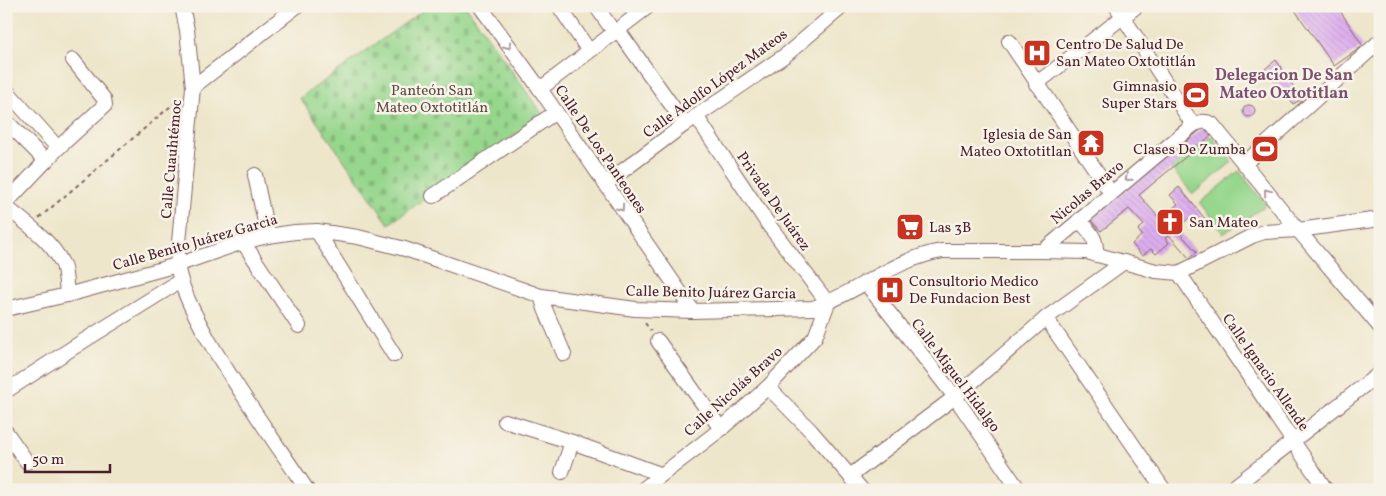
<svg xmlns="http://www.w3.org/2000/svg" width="1386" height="496" viewBox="0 0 1386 496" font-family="Vollkorn,serif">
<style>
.cemetery{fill:url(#cemetery-stones);stroke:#707b5c}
.garden{fill:#97d78d;stroke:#707b5c}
.building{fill:url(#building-back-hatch)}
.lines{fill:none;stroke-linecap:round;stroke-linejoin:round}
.minor-casing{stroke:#836563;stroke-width:16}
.path{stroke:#836563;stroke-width:2;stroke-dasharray:4 4;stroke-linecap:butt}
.minor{stroke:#fff;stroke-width:14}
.oneway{stroke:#ae9aa0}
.labels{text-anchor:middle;stroke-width:5;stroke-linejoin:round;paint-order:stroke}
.poi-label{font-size:15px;fill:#4a1f2b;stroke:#f7f3e8;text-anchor:start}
.street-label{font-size:15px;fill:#4a1f2b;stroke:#f7f3e8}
.park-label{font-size:15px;fill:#5d4d44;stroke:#f7f3e8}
.neighbourhood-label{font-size:16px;font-weight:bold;fill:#7d5170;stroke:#f7f3e8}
</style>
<defs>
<pattern id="cemetery-stones" width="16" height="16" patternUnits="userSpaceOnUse" patternTransform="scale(1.25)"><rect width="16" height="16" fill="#97d78d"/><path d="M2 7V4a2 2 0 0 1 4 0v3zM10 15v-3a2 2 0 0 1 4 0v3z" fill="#84b87a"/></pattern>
<pattern id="building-back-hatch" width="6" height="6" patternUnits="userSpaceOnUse" patternTransform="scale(1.25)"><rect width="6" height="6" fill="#ddaeef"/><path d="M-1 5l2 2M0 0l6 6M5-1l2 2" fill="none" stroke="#bf95cd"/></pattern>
</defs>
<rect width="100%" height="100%" fill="#f7f3e8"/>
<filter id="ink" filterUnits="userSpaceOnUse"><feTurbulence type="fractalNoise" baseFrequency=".02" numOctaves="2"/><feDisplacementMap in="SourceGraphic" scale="10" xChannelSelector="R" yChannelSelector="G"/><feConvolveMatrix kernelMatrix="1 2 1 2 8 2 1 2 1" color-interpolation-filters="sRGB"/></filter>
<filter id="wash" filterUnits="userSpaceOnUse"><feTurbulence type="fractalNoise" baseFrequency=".0096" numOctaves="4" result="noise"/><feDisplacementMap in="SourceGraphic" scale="20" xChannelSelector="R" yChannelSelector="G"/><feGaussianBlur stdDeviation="1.12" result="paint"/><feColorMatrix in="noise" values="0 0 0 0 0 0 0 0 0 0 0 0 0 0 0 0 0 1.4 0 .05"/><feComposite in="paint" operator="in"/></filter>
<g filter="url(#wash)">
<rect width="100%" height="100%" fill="#eee6ca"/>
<polygon class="cemetery" points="429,6 466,6 543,115 389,224 300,98"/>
<g class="garden">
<polygon points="1211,136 1232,162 1193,194 1171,168"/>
<polygon points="1239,171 1266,205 1223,234 1200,203"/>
</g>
<g id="blocks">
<g class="building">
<polygon points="1292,6 1337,6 1363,46 1334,66"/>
<polygon points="1276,60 1302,99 1293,104 1265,69"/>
<circle cx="1249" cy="111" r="6"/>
<polygon points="1204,127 1211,136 1139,195 1160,219 1178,204 1170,195 1179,187 1206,220 1197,227 1189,218 1176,229 1197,252 1189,258 1169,235 1165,238 1169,243 1156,254 1151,249 1142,256 1132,244 1142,235 1138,230 1144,225 1129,209 1101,231 1090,219"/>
</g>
</g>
</g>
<g filter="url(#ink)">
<use href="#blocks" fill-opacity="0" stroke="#836563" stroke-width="1"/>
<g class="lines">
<defs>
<g id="minor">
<path d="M182,6L187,30L193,87L177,265C182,292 195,315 208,339C238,391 274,440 307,490"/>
<polyline points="480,6 540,89 693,311"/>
<polyline points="559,6 589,51"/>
<polyline points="596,6 609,25"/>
<polyline points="630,6 630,7"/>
<polyline points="1116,6 1193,125"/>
<polyline points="618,30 685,124"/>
<polyline points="1009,41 1111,193"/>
<polyline points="1036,84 1137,6"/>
<polyline points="193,87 297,6"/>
<polyline points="540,89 649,6"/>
<polyline points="6,90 58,148"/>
<polyline points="6,121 46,161"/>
<polyline points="1245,163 1380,41"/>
<polyline points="255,175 268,236"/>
<polyline points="605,184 685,124 787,54 843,6"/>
<polyline points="433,196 556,112"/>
<polyline points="6,203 58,148 105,105 104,99 73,60"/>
<path d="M6,207C26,223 52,241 63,265C66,273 66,286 67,295"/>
<path d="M1079,220C1090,232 1097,237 1096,255"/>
<polyline points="317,231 394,355"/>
<polyline points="243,242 299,326"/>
<path d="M1043,251L1193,125C1200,122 1204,120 1212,124L1298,230L1380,327"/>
<polyline points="1179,273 1326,490"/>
<polyline points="865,282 955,397 1019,490"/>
<polyline points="541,296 545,309 564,354"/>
<path d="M6,309L67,295L177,265L243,242L268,236L295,232L317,231L358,237L405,249L541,296L635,309L693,311L813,308C857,293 894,259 942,251H1043L1087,252L1156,271L1179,273L1252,236L1264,232L1298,230L1380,219"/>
<polyline points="1046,318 1164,490"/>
<polyline points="658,341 721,429"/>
<polyline points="768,387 811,431 862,490"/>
<polyline points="6,391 85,340 180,281"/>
<polyline points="505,421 572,442 660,474"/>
<polyline points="6,432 27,462"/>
<polyline points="562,472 572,442"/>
<polyline points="850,476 955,397 1046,318 1124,262"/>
<polyline points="642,490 721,429 768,387 815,337 828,303 768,224 696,116"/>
<polyline points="1230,490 1380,373"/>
</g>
</defs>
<use href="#minor" class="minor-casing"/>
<g class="path">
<polyline points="39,218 178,100"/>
<polyline points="645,323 651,331"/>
</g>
<use href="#minor" class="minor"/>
</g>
<defs><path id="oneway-chevron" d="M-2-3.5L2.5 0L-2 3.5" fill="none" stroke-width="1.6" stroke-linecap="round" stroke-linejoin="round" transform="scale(1.25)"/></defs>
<g class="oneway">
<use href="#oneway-chevron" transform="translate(508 46) rotate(54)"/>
<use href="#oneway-chevron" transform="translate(1128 178) rotate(140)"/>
<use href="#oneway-chevron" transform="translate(1267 192) rotate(-129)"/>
<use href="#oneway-chevron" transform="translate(621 208) rotate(55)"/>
</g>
</g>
<defs>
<symbol id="hospital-square" viewBox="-11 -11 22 22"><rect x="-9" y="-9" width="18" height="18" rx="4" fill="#c8321e" stroke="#f7f3e8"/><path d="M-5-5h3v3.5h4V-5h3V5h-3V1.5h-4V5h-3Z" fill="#fff"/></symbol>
<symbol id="stadium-square" viewBox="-11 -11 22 22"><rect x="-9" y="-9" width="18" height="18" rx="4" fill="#c8321e" stroke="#f7f3e8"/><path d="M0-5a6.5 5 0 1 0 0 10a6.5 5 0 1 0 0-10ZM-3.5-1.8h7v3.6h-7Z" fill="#fff"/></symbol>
<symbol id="temple-square" viewBox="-11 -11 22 22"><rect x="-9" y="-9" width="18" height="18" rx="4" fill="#c8321e" stroke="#f7f3e8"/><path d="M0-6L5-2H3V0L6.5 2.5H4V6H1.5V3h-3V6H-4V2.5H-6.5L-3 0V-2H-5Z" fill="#fff"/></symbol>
<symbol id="church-square" viewBox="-11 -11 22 22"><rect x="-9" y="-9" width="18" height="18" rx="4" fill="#c8321e" stroke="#f7f3e8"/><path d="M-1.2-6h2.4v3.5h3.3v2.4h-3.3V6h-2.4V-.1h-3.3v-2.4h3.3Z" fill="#fff"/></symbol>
<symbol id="supermarket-square" viewBox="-11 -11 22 22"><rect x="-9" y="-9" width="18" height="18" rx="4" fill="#c8321e" stroke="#f7f3e8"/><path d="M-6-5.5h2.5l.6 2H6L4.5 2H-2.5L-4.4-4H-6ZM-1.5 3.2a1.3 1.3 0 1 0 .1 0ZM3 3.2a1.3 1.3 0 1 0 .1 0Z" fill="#fff"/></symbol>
</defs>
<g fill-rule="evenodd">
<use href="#hospital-square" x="1021" y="37" width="32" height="32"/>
<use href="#stadium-square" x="1180" y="79" width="32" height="32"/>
<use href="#temple-square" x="1075" y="127" width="32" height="32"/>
<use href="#stadium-square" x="1249" y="133" width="32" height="32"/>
<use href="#church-square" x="1154" y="206" width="32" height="32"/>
<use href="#supermarket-square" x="894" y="211" width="32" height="32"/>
<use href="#hospital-square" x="874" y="274" width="32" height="32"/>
</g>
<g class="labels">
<g class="poi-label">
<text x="1056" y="49">Centro De Salud De<tspan x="1056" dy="17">San Mateo Oxtotitlán</tspan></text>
<text x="1177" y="91" text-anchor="end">Gimnasio<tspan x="1177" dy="17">Super Stars</tspan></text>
<text x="1072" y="139" text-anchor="end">Iglesia de San<tspan x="1072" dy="17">Mateo Oxtotitlan</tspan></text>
<text x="1246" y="154" text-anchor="end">Clases De Zumba</text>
<text x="1189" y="227">San Mateo</text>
<text x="929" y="232">Las 3B</text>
<text x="909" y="286">Consultorio Medico<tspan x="909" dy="17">De Fundacion Best</tspan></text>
</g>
<g class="street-label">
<text transform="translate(715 83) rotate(-36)" y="5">Calle Adolfo López Mateos</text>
<text transform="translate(601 149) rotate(56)" y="5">Calle De Los Panteones</text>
<text transform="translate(171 159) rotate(-85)" y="5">Calle Cuauhtémoc</text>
<text transform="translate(1087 192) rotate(-40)" y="5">Nicolas Bravo</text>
<text transform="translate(774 201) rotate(55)" y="5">Privada De Juárez</text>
<text transform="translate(195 242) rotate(-16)" y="5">Calle Benito Juárez Garcia</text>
<text transform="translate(711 292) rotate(1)" y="5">Calle Benito Juárez Garcia</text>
<text transform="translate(1266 372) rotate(55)" y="5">Calle Ignacio Allende</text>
<text transform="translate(956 375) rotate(53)" y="5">Calle Miguel Hidalgo</text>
<text transform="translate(733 391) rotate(-42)" y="5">Calle Nicolás Bravo</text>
</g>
<g class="park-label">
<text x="432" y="95">Panteón San<tspan x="432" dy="17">Mateo Oxtotitlán</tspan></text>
</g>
<g class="neighbourhood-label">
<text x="1284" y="80">Delegacion De San<tspan x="1284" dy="18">Mateo Oxtotitlan</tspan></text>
</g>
</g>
<rect width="1386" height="496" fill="none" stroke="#f7f3e8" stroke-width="25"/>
<path d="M25 464v8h85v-8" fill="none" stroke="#4a1f2b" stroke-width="2.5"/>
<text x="32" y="464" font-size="15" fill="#4a1f2b" stroke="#f7f3e8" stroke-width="4" paint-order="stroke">50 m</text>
</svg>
